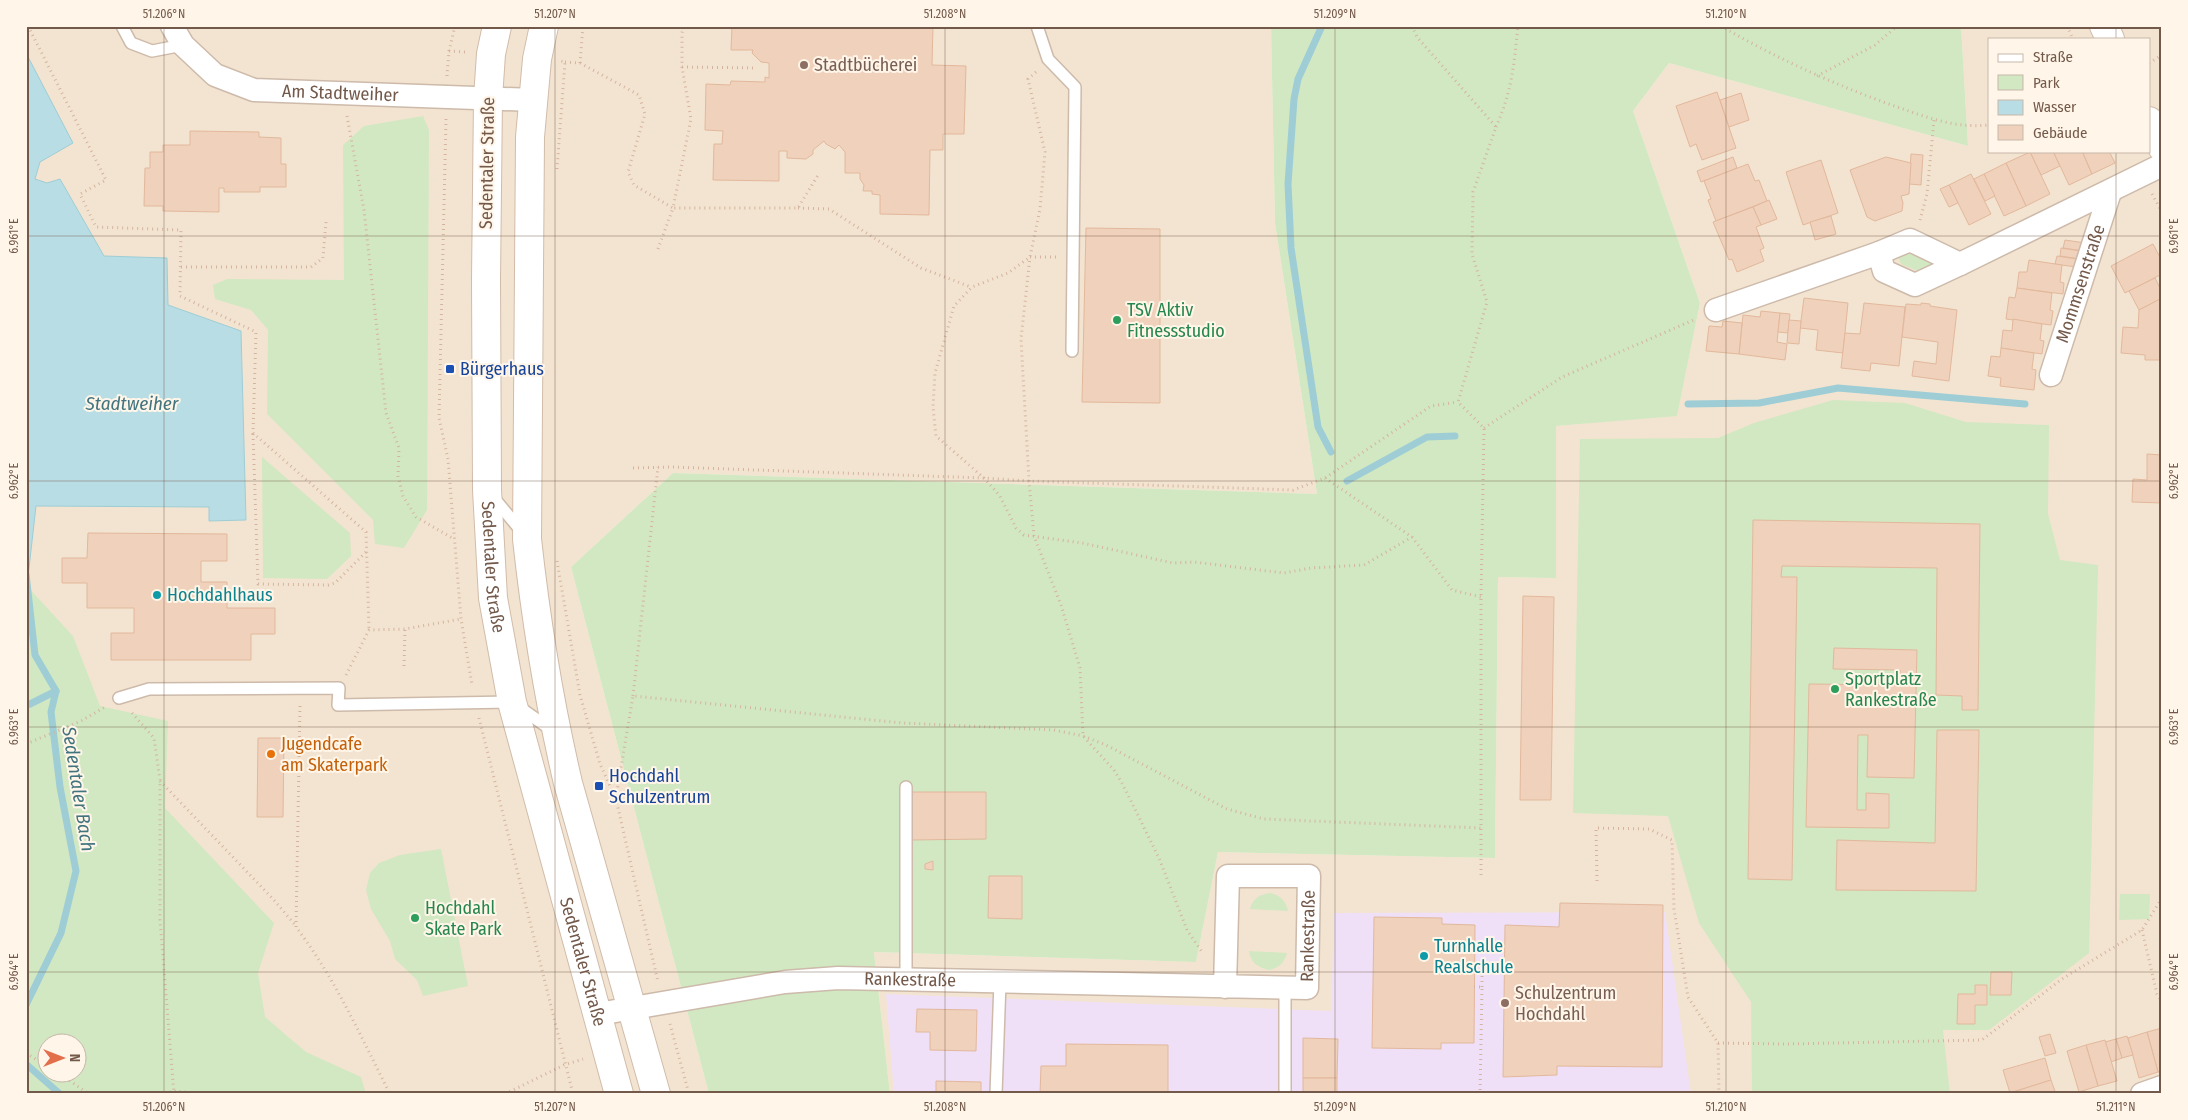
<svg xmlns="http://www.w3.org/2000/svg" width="2188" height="1120" viewBox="0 0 2188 1120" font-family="'Fira Sans Condensed',sans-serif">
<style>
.residential{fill:#f3e4d1;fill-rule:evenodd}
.education{fill:#efe0f8}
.green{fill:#d1e8c2;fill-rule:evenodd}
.water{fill:#b8dde4;stroke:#9ecdd6}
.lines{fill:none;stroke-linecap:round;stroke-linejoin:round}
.stream{stroke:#9ecdd6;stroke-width:7}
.building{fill:#f0d1bb;stroke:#e2b89c}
.lane-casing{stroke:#cdbaaa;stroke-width:14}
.street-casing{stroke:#cdbaaa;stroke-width:25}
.secondary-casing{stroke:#d1bcaa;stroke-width:30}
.path{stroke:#d5b49f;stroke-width:3;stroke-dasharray:1 4;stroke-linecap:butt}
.lane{stroke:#fff;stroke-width:11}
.street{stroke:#fff;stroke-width:22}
.secondary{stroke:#fff;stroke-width:28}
.ticks{fill:none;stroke:#73594a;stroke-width:1;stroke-opacity:0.45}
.education-dot{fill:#8d6e63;stroke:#fff6e9;stroke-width:2}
.leisure-dot{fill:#2e9e5b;stroke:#fff6e9;stroke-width:2}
.transit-dot{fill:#1a4fb4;stroke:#fff6e9;stroke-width:2}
.culture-dot{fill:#0f9aa8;stroke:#fff6e9;stroke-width:2}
.food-dot{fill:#e8710a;stroke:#fff6e9;stroke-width:2}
.labels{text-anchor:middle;stroke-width:4;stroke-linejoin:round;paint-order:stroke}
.education-label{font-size:18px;fill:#785e54;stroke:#fff6e9;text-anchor:start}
.street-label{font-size:18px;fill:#73594a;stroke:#fff6e9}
.leisure-label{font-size:18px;fill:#27864d;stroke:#fff6e9;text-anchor:start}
.transit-label{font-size:18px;fill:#164399;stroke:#fff6e9;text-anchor:start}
.culture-label{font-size:18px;fill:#0d838f;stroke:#fff6e9;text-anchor:start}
.food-label{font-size:18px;fill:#c56008;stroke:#fff6e9;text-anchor:start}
.water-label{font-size:19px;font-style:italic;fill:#41747f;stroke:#fff6e9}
.neatline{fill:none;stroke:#73594a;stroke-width:2}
.ticks-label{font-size:12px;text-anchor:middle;fill:#73594a}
</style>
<rect width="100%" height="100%" fill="#fcf2e3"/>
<g class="residential">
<path d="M26,26H1271L1275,223L1317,494L673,473L571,567L709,1094H26ZM48,1042H78V1072H48Z"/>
<path d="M1961,26H2162V1094H890L874,952L1196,962L1218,852L1495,858L1498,577L1556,578V426L1677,415L1700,303L1633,111L1669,63L1968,146ZM1989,39H2149V151H1989Z"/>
</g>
<polygon class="education" points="1665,912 1691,1094 894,1094 886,994 1331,1011 1334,913"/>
<g class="green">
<polygon points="1271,26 1961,26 1968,146 1669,63 1633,111 1700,303 1677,416 1556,426 1556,578 1498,577 1495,858 1218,852 1196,962 874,952 890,1094 709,1094 571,567 673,473 1317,494 1275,223"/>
<polygon points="423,116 429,130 427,510 404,548 375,544 373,520 267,414 268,330 251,310 215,299 213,285 227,279 344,280 343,145 364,126"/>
<polygon points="1910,249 1939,263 1923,273 1901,264 1897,254"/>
<polygon points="1833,400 1905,403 1966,422 2049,425 2048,514 2060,560 2098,565 2089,953 1989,1030 1943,1030 1950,1094 1752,1094 1751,1002 1699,923 1668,816 1573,813 1580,439 1718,438 1754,423"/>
<polygon points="262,457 350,533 351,556 327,579 263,578"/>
<path d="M26,585L73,636L100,706L168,721L165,808L274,923L258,973L265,1017L306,1052L361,1077L366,1094H26ZM48,1042H78V1072H48Z"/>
<polygon points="441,849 468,986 423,996 417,980 395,959 390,941 371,909 366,890 370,873 379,863 400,855"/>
<path d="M1271,893C1281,896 1286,901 1288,911L1250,909C1253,898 1260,894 1271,893Z"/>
<polygon points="2120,894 2150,894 2149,919 2119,920"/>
<path d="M1249,951L1287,953C1284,963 1279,968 1269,970C1257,967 1251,963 1249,951Z"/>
</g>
<polygon class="water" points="26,53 73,143 40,162 35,179 47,183 60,179 104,256 167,258 168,305 241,331 246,520 209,521 209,507 36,506 27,586"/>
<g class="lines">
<g class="stream">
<polyline points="1322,26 1298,79 1294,99 1288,184 1291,248 1318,427 1331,452"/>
<polyline points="1688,404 1759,403 1838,388 2025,404"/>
<polyline points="1347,481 1427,437 1455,436"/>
<polyline points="26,574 35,655 56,691 51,712 60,787 76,871 61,933 26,1005"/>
<polyline points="30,704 56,691"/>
<polyline points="26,1064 60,1094"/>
</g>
</g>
<g class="building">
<polygon points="732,26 933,26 932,65 966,66 964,134 943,134 943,150 930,150 929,215 880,214 880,195 872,194 872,191 863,191 864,185 860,179 860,173 845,173 845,152 839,145 835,149 826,144 824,141 813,150 813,154 806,159 787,158 787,151 779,151 779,181 713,180 714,144 722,144 723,131 705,130 706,84 730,85 731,81 765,82 765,77 769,78 769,63 761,62 752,53 753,50 731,50"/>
<polygon points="1717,92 1736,148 1702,160 1696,144 1690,147 1676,106"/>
<polygon points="1741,93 1749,120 1729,127 1720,100"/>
<polygon points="190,131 259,132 259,137 281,138 281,164 286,164 286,187 260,187 260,192 224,192 224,188 219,188 219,212 163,211 163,206 144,206 145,168 150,168 150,152 163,152 163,145 190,145"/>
<polygon points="2053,151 2060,166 2041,175 2030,152"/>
<polygon points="2053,151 2082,151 2092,174 2069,185"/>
<polygon points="2082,151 2109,151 2115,163 2092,174"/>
<polygon points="2030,152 2050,194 2026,206 2006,163"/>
<polygon points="1911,154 1923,155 1921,185 1909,184"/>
<polygon points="1733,157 1737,168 1701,182 1697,171"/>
<polygon points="1886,157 1911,163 1909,194 1901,196 1903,203 1902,211 1875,221 1867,217 1850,170"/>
<polygon points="1821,160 1838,213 1803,225 1786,172"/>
<polygon points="2006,163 2026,206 2004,216 1984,174"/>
<polygon points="1748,164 1755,181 1759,180 1767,201 1716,221 1708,200 1711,199 1704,181"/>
<polygon points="1971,174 1991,214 1969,225 1949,185"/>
<polygon points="1984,174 1995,196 1985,201 1974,179"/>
<polygon points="1949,185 1958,203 1949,207 1940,189"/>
<polygon points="1769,200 1777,219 1761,225 1753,207"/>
<polygon points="1753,207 1761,225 1756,227 1764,248 1760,250 1764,261 1737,272 1732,259 1729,260 1713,222"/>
<polygon points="1831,216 1836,234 1815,240 1810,222"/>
<polygon points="1086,228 1160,229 1160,403 1082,402"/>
<polygon points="2065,240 2085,243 2083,251 2063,248"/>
<polygon points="2153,244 2162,261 2162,274 2125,293 2111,266"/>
<polygon points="2061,248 2081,251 2080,259 2060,256"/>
<polygon points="2057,256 2077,259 2076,267 2055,264"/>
<polygon points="2029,260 2062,265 2060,282 2064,283 2063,294 2017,288 2019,272 2027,272"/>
<polygon points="2155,278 2162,292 2162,298 2139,310 2129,291"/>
<polygon points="2017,288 2052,293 2050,310 2053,311 2051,325 2006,319 2009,297 2015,298"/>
<polygon points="1804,298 1848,303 1843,353 1816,350 1818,330 1800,328"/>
<polygon points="2162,298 2162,360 2145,360 2145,355 2121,353 2123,327 2138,328 2139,310"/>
<polygon points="1864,303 1905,307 1899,366 1871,363 1870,371 1841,368 1845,333 1860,334"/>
<polygon points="1921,303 1930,304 1930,306 1957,310 1949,381 1912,376 1914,361 1936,364 1938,342 1902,337 1906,304 1921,305"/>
<polygon points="1761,311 1780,313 1777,342 1787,344 1785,360 1739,354 1743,315 1760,317"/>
<polygon points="1780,313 1790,314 1788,333 1778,332"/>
<polygon points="2013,319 2042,324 2040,340 2044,341 2042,354 2001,348 2003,330 2012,331"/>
<polygon points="1789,320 1801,321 1799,344 1787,343"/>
<polygon points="1723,321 1742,323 1739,354 1706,351 1709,326 1722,327"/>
<polygon points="2001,348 2034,353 2032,369 2036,370 2034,390 2000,386 2001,378 1988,376 1991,356 2000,357"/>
<polygon points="2147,454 2162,455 2162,503 2132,502 2133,479 2147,480"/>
<polygon points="1753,520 1980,524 1978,710 1962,710 1962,696 1936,695 1937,568 1782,566 1781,577 1797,577 1792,880 1748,879"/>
<polygon points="88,533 227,534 227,561 201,561 201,582 227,582 227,608 275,608 275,634 251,634 251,660 111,660 111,633 134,633 134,608 87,608 87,583 62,583 62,558 87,558"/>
<polygon points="1523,596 1554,597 1551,800 1520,800"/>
<polygon points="1834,648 1917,650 1914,778 1867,777 1868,735 1858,735 1857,810 1866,810 1866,793 1889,794 1889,828 1806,827 1809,684 1900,685 1900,670 1833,669"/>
<polygon points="1937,730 1979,730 1976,891 1836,890 1837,840 1935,843"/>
<polygon points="258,738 284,738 283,817 257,817"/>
<polygon points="911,792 986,792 986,839 911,840"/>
<polygon points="933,861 933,870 925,869 925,864"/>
<polygon points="989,876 1022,876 1022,919 988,918"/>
<polygon points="1560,903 1663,905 1662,1067 1557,1066 1557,1075 1503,1077 1505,925 1559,927"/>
<polygon points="1374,917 1442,918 1442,924 1475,925 1474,1043 1441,1043 1441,1049 1372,1048"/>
<polygon points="1991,972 2012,972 2011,995 1990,995"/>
<polygon points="1975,985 1987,985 1987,1005 1975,1005 1975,1024 1957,1024 1958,994 1975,994"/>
<polygon points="917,1009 977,1010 976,1051 930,1050 930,1032 916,1032"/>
<polygon points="2162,1028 2162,1072 2158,1072 2147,1032"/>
<polygon points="2147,1032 2158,1072 2139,1078 2128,1038"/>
<polygon points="2050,1034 2056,1053 2045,1056 2039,1037"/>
<polygon points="2127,1036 2133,1055 2122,1058 2116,1039"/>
<polygon points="1303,1038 1338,1039 1337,1078 1303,1078"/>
<polygon points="2116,1039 2122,1058 2111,1062 2105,1042"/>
<polygon points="2105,1040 2117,1081 2098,1086 2086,1045"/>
<polygon points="1066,1044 1168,1045 1168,1094 1040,1094 1041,1066 1066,1066"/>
<polygon points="2086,1045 2098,1086 2079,1092 2067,1051"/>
<polygon points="2045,1058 2051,1080 2010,1093 2003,1070"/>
<rect x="1303" y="1078" width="34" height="16"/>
<polygon points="2051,1080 2056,1094 2010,1094 2010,1093"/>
<polygon points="936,1081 981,1082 981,1094 936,1094"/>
</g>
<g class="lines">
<defs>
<g id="lane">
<polyline points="122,26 131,43 152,51 183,45"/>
<polyline points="1037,26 1048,59 1075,87 1072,351"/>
<polyline points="493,497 523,533"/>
<polyline points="119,698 149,689 339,688 338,705 512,702 553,731"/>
<polyline points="906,787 906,980"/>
<polyline points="996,1094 1000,982"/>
<polyline points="1285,1094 1285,988"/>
</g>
<g id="street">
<path id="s1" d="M172,26L183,45L215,75L254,90L533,100"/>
<polyline points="1879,253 1910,240 1960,264 2162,165"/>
<polyline points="1716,310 1879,253 1884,271 1915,285 1960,264"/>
<path id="s2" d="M2051,375L2110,192"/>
<path id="s3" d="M598,1014L785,982L838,978L1307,988L1309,876H1228L1225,987"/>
<polyline points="2142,1094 2162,1087"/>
</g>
<g id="secondary">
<path id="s4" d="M497,26L491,54L488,98L486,280L487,490L493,598L512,702L619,1094"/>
<path d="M544,26L537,59L530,137L527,539C536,621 549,702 568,783L656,1094"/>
<polyline points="2104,26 2110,39"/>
<polyline points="2149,121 2162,147"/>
</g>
</defs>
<use href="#lane" class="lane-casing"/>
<use href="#street" class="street-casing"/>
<use href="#secondary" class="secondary-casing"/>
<g class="path">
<polyline points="28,26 106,180 80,194 96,227 181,230 180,296 256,332 253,433 366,532 369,630"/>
<polyline points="1412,26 1417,37 1496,127 1473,192 1472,254 1487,302 1458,402 1484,428 1481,597 1481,878"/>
<path d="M1721,26C1774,57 1829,82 1886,103C1921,115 1952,129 1989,125"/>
<polyline points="2067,26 2073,39"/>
<polyline points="449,51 466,52"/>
<polyline points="565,62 580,63 639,95 645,114 628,172 634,185 673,208 691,119 682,67 682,33 684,26"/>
<polyline points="580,63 583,26"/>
<polyline points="2149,63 2162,55"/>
<polyline points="682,67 757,68"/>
<polyline points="1036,72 1028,79 1045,152 1040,209 1030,257 1008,273 972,287 954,306 935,373 933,407 936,436 984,478 1000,496 1016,528 1024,535 1082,543 1173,563 1194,562 1284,573 1311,568 1364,565 1412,537"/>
<polyline points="447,76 449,51 455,26"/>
<polyline points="1817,76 1875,45 1897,26"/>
<polyline points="347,116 364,210 386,413 399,448 398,476 403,496 416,517 454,539"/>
<polyline points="446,119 439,418 448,459 461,619 472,685"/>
<path d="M1496,127C1512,91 1514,65 1518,26"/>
<polyline points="557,169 565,62 561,61"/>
<polyline points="2152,194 2162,212"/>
<polyline points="798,208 829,209 921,268 971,287"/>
<polyline points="1920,220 1927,194 1934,120"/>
<polyline points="658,249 673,208 798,208 818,175"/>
<polyline points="1056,257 1030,257 1021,339 1029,481 1034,536 1061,605 1080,668 1083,736 1114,770 1123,785 1159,858 1187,930 1202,952"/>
<polyline points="181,267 311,267 323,258 326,222"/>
<polyline points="1484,428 1562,377 1696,319"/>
<polyline points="253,434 258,584 328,585 335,583 366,552"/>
<polyline points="633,468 671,467 984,478 1029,481 1293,490 1325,478 1431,406 1458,402"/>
<polyline points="1325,478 1412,537 1452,590 1481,597"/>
<polyline points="557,561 580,695 600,764 616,799 658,982"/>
<polyline points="404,666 405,629"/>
<polyline points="346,675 369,630 405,629 461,619"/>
<polyline points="633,696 658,467"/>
<path d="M300,706L296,927C335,978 361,1037 390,1094"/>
<polyline points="132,713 154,738 160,780 160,920 174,1094"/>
<polyline points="479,718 573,1094"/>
<polyline points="26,744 81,721 105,707"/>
<polyline points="160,781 274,900 296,926"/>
<polyline points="616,797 633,696 902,723 1054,730 1083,736 1106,745 1227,809 1264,819 1481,828"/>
<polyline points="1597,881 1596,828 1649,829 1672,840 1674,909 1688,997 1718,1043 1719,1094"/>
<polyline points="2142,930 2157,994 2162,1002"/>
<polyline points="1474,987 1482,987 1480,1094"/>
<polyline points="1482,987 1482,972 1504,972"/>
<polyline points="670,1024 689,1094"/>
<polyline points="1718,1043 1786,1044 1982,1040 2062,979 2142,930 2162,898"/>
<polyline points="26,1053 48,1067"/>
<polyline points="57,1072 89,1094"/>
<polyline points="160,1094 174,1091 206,1094"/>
<polyline points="505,1094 564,1065 583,1059"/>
</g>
<use href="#lane" class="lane"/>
<use href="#street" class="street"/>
<use href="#secondary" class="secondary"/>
</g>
<path class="ticks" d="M164,26V1094M555,26V1094M945,26V1094M1335,26V1094M1726,26V1094M2116,26V39M2116,151V1094M26,236H2162M26,481H2162M26,727H2162M26,972H2162"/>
<g class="education-dot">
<circle cx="804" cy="65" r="5"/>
<circle cx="1505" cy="1003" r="5"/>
</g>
<g class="leisure-dot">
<circle cx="1117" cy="320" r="5"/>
<circle cx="1835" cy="689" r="5"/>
<circle cx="415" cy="918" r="5"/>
</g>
<g class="transit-dot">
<rect x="445" y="364" width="10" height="10" rx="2.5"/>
<rect x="594" y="781" width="10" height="10" rx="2.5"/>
</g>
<g class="culture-dot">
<circle cx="157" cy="595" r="5"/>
<circle cx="1424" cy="956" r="5"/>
</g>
<circle class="food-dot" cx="271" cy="754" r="5"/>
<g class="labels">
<g class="education-label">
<text x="814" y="71">Stadtbücherei</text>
<text x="1515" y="999">Schulzentrum<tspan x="1515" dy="21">Hochdahl</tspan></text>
</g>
<g class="street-label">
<text dy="6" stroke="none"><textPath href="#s1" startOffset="194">Am Stadtweiher</textPath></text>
<text transform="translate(487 163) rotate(-89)" y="6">Sedentaler Straße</text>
<text dy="6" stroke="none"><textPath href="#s2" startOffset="96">Mommsenstraße</textPath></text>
<text dy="6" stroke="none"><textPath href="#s4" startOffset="542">Sedentaler Straße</textPath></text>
<text dy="6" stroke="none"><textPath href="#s3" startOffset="764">Rankestraße</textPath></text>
<text dy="6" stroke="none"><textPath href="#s4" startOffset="948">Sedentaler Straße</textPath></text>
<text dy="6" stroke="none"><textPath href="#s3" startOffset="315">Rankestraße</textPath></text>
</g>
<g class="leisure-label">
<text x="1127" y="316">TSV Aktiv<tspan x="1127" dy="21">Fitnessstudio</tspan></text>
<text x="1845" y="685">Sportplatz<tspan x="1845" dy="21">Rankestraße</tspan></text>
<text x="425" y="914">Hochdahl<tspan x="425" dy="21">Skate Park</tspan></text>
</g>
<g class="transit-label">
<text x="460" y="375">Bürgerhaus</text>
<text x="609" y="782">Hochdahl<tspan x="609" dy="21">Schulzentrum</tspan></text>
</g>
<g class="culture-label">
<text x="167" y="601">Hochdahlhaus</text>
<text x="1434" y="952">Turnhalle<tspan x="1434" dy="21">Realschule</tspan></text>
</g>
<g class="food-label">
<text x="281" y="750">Jugendcafe<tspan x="281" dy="21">am Skaterpark</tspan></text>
</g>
<g class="water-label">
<text x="132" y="410">Stadtweiher</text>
<text transform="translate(79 789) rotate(81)" y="7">Sedentaler Bach</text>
</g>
</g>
<rect width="2188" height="1120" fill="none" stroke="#fff6e9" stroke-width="55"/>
<rect x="1988" y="38" width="162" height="115" fill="#fff6e9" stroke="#c7b7a9"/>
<rect x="1998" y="54" width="25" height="8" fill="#ffffff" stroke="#c7b7a9"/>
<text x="2033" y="62" font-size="15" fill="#73594a">Straße</text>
<rect x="1998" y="75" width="25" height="15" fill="#d1e8c2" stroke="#c7b7a9"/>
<text x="2033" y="88" font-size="15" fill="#73594a">Park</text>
<rect x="1998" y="100" width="25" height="15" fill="#b8dde4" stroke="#c7b7a9"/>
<text x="2033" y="112" font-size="15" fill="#73594a">Wasser</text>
<rect x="1998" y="125" width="25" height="15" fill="#f0d1bb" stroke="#c7b7a9"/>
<text x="2033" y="138" font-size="15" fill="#73594a">Gebäude</text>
<g transform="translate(62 1058) rotate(90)"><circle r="24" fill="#fff6e9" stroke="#c7b7a9"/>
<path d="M0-4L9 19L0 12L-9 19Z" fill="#e36e4a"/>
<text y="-8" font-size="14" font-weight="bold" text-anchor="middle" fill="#73594a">N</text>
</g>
<rect x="28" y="28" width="2132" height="1064" class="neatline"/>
<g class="ticks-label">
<text x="164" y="18">51.206°N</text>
<text x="555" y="18">51.207°N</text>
<text x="945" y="18">51.208°N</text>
<text x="1335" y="18">51.209°N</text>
<text x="1726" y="18">51.210°N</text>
<text transform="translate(2174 236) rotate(-90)" y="4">6.961°E</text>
<text transform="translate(14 236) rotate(-90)" y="4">6.961°E</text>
<text transform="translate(2174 481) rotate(-90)" y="4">6.962°E</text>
<text transform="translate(14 481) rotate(-90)" y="4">6.962°E</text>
<text transform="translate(2174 727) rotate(-90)" y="4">6.963°E</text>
<text transform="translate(14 727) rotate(-90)" y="4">6.963°E</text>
<text transform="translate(2174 972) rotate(-90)" y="4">6.964°E</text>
<text transform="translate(14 972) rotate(-90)" y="4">6.964°E</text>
<text x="164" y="1111">51.206°N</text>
<text x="555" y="1111">51.207°N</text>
<text x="945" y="1111">51.208°N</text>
<text x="1335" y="1111">51.209°N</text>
<text x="1726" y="1111">51.210°N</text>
<text x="2116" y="1111">51.211°N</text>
</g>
</svg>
